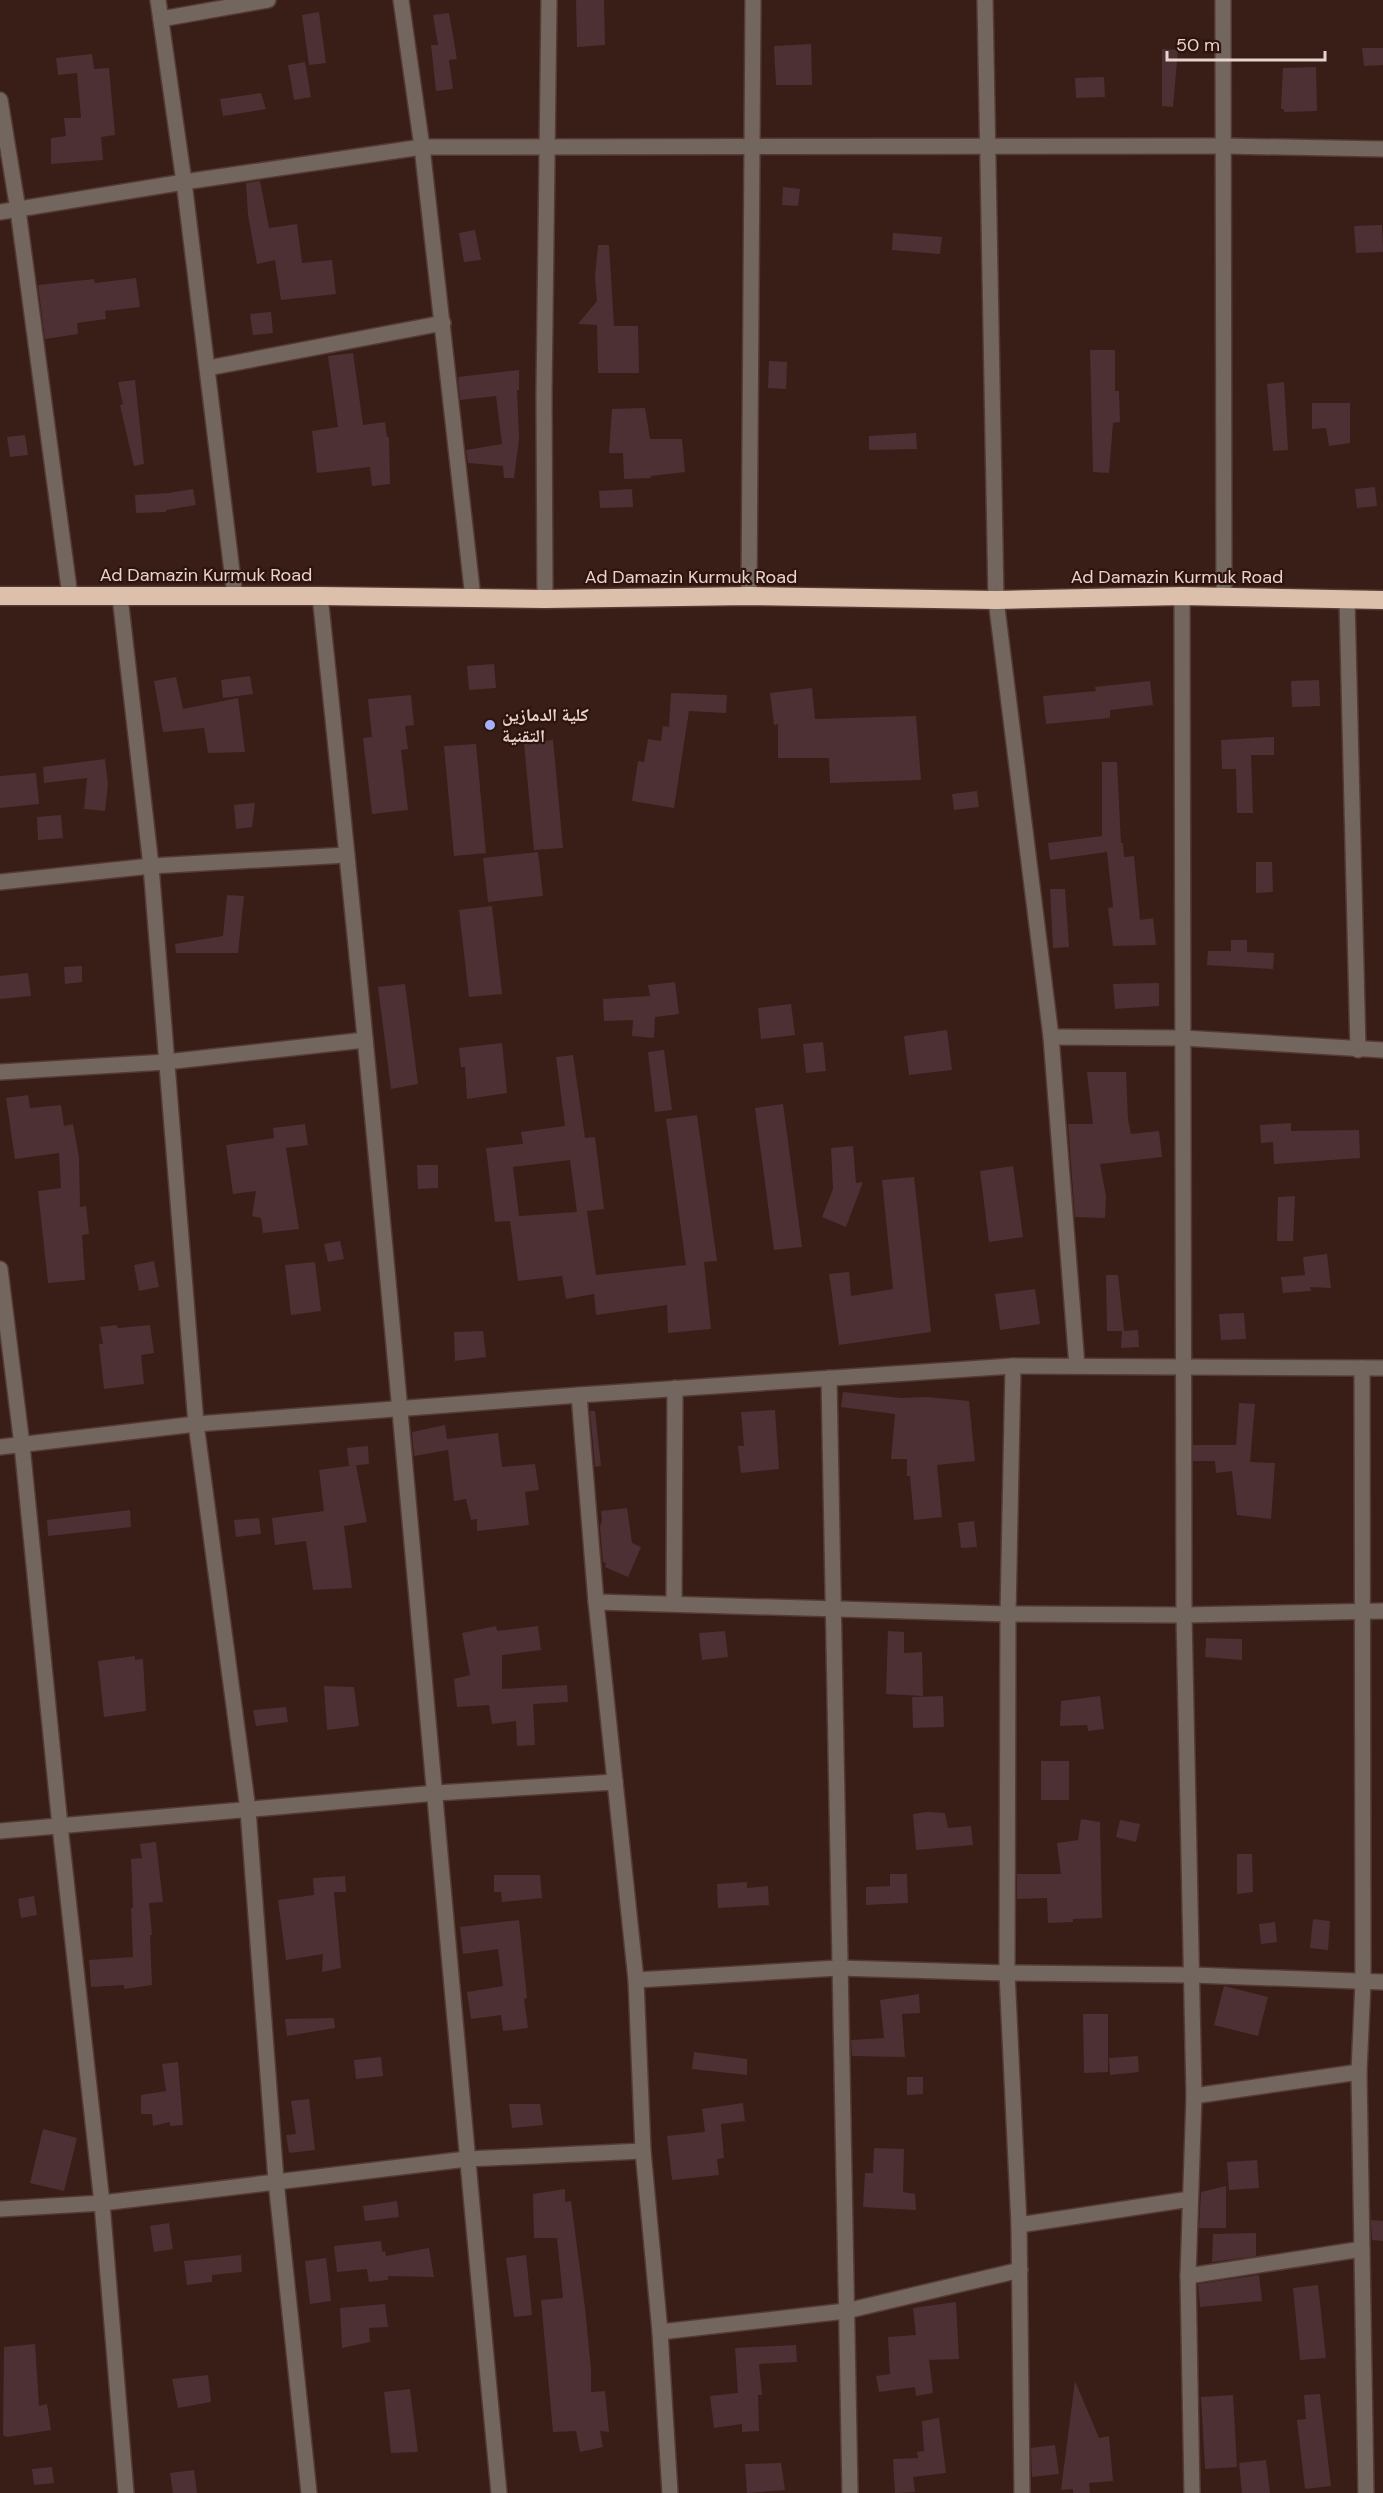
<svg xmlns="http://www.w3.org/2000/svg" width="1383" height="2493" viewBox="0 0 1383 2493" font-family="'DM Sans','Noto Naskh Arabic',sans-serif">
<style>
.building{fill:#4d3034;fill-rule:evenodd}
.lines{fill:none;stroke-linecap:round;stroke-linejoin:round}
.minor-casing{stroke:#553a34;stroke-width:18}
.highway-casing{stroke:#553a34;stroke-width:21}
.minor{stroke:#72665e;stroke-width:15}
.highway{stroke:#ddc0ac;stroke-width:18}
.poi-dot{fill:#a5b1fc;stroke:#2e140d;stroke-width:2}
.labels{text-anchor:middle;stroke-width:4.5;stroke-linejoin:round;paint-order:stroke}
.street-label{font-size:18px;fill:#e7d4cf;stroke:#2e140d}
.poi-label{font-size:18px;font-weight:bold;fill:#e7d4cf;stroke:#2e140d;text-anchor:start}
</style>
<rect width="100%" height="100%" fill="#391d17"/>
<g class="building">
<polygon points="576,0 604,0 605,45 577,47"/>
<polygon points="319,12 326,63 309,65 302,15"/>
<polygon points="449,13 457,59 449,60 453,89 436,91 431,45 438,45 433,15"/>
<polygon points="811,44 812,85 776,85 774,46"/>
<polygon points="1362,48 1383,48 1383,65 1364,66"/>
<polygon points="1162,49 1178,50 1173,107 1162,106"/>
<polygon points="92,54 94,69 109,68 115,135 101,137 103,160 51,164 51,138 66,136 64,118 81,118 77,73 58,75 56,58"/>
<polygon points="305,62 311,97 294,100 288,65"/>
<polygon points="1316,67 1317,111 1284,112 1284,109 1281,109 1283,68"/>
<polygon points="1104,77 1105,97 1076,98 1075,78"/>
<polygon points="261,93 266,109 223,116 220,99"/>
<polygon points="260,181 269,228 297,224 302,263 332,260 336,294 281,300 275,260 257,264 248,215 246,183"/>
<polygon points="783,187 800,189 798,206 782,205"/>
<polygon points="1382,225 1383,252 1356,253 1354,226"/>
<polygon points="475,230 481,260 464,262 459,233"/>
<polygon points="893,233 942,237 940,254 892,250"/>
<polygon points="598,245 609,245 614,326 638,326 639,373 598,373 597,325 578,324 597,301 595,277"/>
<polygon points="136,278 140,307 105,311 106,319 77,323 78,334 45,339 38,285 94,279 95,283"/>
<polygon points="271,312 273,333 253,335 250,314"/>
<polygon points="1090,350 1115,350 1115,391 1119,391 1120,422 1113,423 1109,473 1093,472"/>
<polygon points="353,353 363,425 385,422 387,437 389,437 390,484 372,486 370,467 317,473 312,431 338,427 328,356"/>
<polygon points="769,361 787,362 786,389 768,388"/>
<polygon points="519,370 519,390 517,390 519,439 514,478 504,478 503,466 468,463 466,450 502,444 496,396 460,400 458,377"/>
<polygon points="135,380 144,464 134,466 120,405 123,404 118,382"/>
<polygon points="1284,382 1288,450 1273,451 1267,384"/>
<polygon points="1312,403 1350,403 1350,443 1329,446 1326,428 1312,429"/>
<polygon points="645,408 650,439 682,439 685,472 651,476 651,478 624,479 623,453 609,453 612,409"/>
<polygon points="916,433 917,449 869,450 869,436"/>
<polygon points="25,435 28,455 10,457 7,437"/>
<polygon points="1375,487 1377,506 1357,508 1355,489"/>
<polygon points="193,489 196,505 166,510 166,512 136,513 135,495 169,493"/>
<polygon points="632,489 633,507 600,508 599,491"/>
<polygon points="494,664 496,688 469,690 467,666"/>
<polygon points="250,676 253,694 223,698 221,680"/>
<polygon points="176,677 183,709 238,698 245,752 208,753 204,728 163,732 154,681"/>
<polygon points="1319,680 1320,706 1292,707 1291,681"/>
<polygon points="1150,681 1153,705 1110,710 1110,718 1046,724 1043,696 1096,691 1095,687"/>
<polygon points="812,688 815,719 916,716 921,780 830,783 829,758 778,758 778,724 774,725 770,693"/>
<polygon points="671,693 727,695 726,713 689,711 674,808 632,801 638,761 644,762 648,739 661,741 663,726 669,727"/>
<polygon points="411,695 414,725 405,726 408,749 401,750 408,810 372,814 363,738 372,737 368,699"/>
<polygon points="1274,737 1274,755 1251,755 1253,813 1237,813 1236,769 1222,769 1221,740"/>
<polygon points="553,740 563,848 534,850 524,743"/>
<polygon points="476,744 486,853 454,856 444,746"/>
<polygon points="105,759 108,784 105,811 84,809 87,778 44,783 43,767"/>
<polygon points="1102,762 1117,762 1121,843 1123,843 1124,857 1134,856 1140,920 1153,918 1156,945 1113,946 1108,908 1113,907 1107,852 1050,860 1048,843 1102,836"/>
<polygon points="36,773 39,804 0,808 0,776"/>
<polygon points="977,791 979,807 954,810 952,794"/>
<polygon points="255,803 252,827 236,829 234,805"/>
<polygon points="61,815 63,838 38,840 37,817"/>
<polygon points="538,852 543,896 488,902 483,858"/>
<polygon points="1256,862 1272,862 1273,892 1256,893"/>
<polygon points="1050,889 1065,889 1069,947 1053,948"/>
<polygon points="227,895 244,896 238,953 176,953 175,944 223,936"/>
<polygon points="492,906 502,994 469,997 459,910"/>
<polygon points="1231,940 1247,940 1247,952 1274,953 1273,969 1207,965 1208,951 1231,951"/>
<polygon points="82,966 82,982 65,984 64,967"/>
<polygon points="28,973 31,996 0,999 0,976"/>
<polygon points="675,982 679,1014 655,1017 654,1038 632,1036 633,1020 604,1021 603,999 650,996 648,985"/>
<polygon points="1159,983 1159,1006 1115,1009 1113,984"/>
<polygon points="405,984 418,1084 391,1089 378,987"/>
<polygon points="791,1004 795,1035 761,1039 758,1008"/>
<polygon points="947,1030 952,1070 909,1075 904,1036"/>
<polygon points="823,1042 826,1071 806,1073 803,1044"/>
<polygon points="502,1043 507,1093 467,1099 465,1067 461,1067 459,1048"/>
<polygon points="664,1050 672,1110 655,1112 648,1052"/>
<path d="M573,1055L585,1138L595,1137L604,1209L587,1211L596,1275L686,1265L666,1119L697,1115L717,1261L704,1262L711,1329L668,1333L667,1305L596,1315L594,1294L566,1299L562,1276L518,1281L510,1221L495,1222L486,1148L523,1144L521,1132L565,1126L556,1057ZM570,1160L577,1212L519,1216L513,1167Z"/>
<polygon points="1087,1072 1126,1072 1128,1119 1131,1134 1159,1131 1162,1157 1100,1164 1106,1196 1105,1218 1075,1217 1068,1124 1093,1124"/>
<polygon points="28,1095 30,1108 61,1105 64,1126 73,1124 79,1157 80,1207 86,1206 89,1234 82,1235 85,1280 48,1283 38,1191 61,1188 59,1153 15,1159 6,1098"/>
<polygon points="783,1104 802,1247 774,1250 755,1108"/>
<polygon points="1291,1123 1291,1131 1359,1130 1360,1158 1274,1164 1273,1142 1261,1143 1260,1125"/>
<polygon points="305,1124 308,1145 286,1148 299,1229 263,1233 261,1218 252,1216 256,1191 233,1194 226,1145 274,1138 273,1128"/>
<polygon points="853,1146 856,1183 863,1182 846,1227 822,1217 833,1189 831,1148"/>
<polygon points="417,1165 438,1165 438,1188 418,1189"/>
<polygon points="1013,1166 1023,1237 989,1242 980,1171"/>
<polygon points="914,1177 931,1332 839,1345 829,1274 849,1272 851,1296 893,1289 882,1180"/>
<polygon points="1295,1196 1293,1241 1277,1241 1278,1197"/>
<polygon points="340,1241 344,1259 328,1262 324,1244"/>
<polygon points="1327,1254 1331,1288 1310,1287 1311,1291 1283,1293 1281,1277 1305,1275 1303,1257"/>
<polygon points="154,1261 159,1287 139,1291 134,1265"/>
<polygon points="315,1262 321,1311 291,1315 285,1265"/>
<polygon points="1106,1275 1118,1275 1124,1331 1138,1330 1139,1347 1121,1348 1122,1331 1107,1331"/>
<polygon points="1035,1289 1040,1324 1000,1330 995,1294"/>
<polygon points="1244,1313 1246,1339 1221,1340 1219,1314"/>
<polygon points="117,1325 118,1328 150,1325 154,1353 141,1355 144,1384 104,1389 99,1344 103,1344 100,1327"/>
<polygon points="483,1331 486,1357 455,1361 454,1332"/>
<polygon points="843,1392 901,1398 927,1397 969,1401 975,1461 937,1465 942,1517 914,1520 910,1476 907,1476 907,1459 891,1459 895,1414 841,1407"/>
<polygon points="1239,1403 1255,1404 1250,1462 1275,1463 1271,1519 1237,1515 1232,1471 1216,1473 1215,1461 1193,1461 1193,1445 1236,1445"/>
<polygon points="775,1410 779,1469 741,1473 738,1446 744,1446 741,1412"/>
<polygon points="590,1411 595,1411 601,1466 595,1467"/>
<polygon points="445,1425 447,1439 498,1433 502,1467 535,1464 539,1490 525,1492 529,1525 477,1531 477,1519 471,1520 466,1499 454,1501 448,1450 414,1456 412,1432"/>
<polygon points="368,1446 369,1464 349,1466 347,1448"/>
<polygon points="356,1465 367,1522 344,1526 352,1588 313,1590 306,1541 275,1545 272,1518 324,1511 319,1470"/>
<polygon points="627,1508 632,1543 641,1547 628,1577 605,1567 606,1563 603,1562 600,1527 602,1520 601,1511"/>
<polygon points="130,1510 131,1527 48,1536 47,1520"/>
<polygon points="259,1518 261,1534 236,1537 234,1520"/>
<polygon points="974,1521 977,1547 961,1548 958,1523"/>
<polygon points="496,1626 497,1631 538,1626 541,1650 502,1655 502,1689 567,1685 568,1702 533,1704 535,1745 517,1746 516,1721 492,1724 489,1705 457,1707 454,1679 470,1675 462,1633"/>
<polygon points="725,1631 728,1657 702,1660 699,1633"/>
<polygon points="888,1631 904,1632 904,1653 922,1652 923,1696 886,1694"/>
<polygon points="1206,1638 1242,1639 1242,1660 1205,1657"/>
<polygon points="135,1656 135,1660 143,1659 146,1711 104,1717 98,1661"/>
<polygon points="324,1686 354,1687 359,1726 327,1730"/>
<polygon points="943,1696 944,1727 913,1728 912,1697"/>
<polygon points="1100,1696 1104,1729 1088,1731 1087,1725 1060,1726 1061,1701"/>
<polygon points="286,1707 288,1722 256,1726 253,1710"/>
<rect x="1041" y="1761" width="28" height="39"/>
<polygon points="927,1812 945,1813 948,1828 971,1826 973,1845 916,1850 913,1814"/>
<polygon points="1081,1819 1100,1822 1102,1918 1073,1919 1073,1922 1048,1923 1047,1898 1017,1899 1017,1874 1061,1874 1057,1843 1078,1840"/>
<polygon points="1120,1820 1140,1824 1136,1842 1116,1837"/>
<polygon points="156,1842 163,1902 149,1903 152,1935 150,1935 152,1985 124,1989 124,1985 91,1987 89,1960 133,1957 131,1908 133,1908 131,1859 142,1858 140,1844"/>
<polygon points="1237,1854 1252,1854 1253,1892 1237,1894"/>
<polygon points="890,1874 907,1874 908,1903 866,1905 866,1887 890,1886"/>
<polygon points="494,1875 540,1875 542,1898 502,1902 501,1892 494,1892"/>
<polygon points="345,1876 346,1892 334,1892 341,1968 322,1972 323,1954 286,1960 278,1900 314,1895 313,1878"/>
<polygon points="747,1882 747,1888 768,1886 769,1905 718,1908 717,1884"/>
<polygon points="34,1896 37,1915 21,1918 18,1899"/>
<polygon points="1313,1919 1330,1921 1328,1950 1310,1948"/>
<polygon points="519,1920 527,1998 524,1999 528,2028 503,2031 501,2015 471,2019 467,1992 503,1986 498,1949 463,1954 460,1927"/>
<polygon points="1275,1922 1277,1942 1261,1944 1259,1924"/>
<polygon points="1224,1986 1268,1997 1258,2036 1214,2025"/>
<polygon points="919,1994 920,2013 902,2014 905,2057 852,2056 851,2040 884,2038 880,2000"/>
<polygon points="1083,2014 1108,2014 1108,2072 1084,2073"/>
<polygon points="334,2018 335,2028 287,2036 285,2019"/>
<polygon points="694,2052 747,2059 747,2075 692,2069"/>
<polygon points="1138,2056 1139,2072 1110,2075 1109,2058"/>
<polygon points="381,2057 383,2076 356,2079 354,2060"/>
<polygon points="178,2062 183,2125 170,2126 170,2122 153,2126 152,2114 141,2114 141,2095 166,2091 162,2064"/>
<polygon points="907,2077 923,2077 923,2094 907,2095"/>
<polygon points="309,2099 315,2150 289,2153 286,2135 296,2134 291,2101"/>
<polygon points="743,2103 745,2121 721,2124 724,2158 717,2159 719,2175 672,2180 667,2136 705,2132 702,2109"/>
<polygon points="509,2104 540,2104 543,2125 512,2128"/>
<polygon points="43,2129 77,2138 64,2191 30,2183"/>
<polygon points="874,2148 904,2149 903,2192 915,2194 916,2210 863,2207 865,2173 873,2173"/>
<polygon points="1257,2160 1259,2188 1229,2190 1227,2162"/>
<polygon points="1226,2186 1226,2228 1199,2228 1201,2192"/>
<polygon points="565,2189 565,2202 571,2201 585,2308 591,2369 591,2392 605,2391 609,2432 600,2431 603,2447 580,2452 576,2431 553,2432 541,2300 563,2298 557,2238 534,2238 533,2194"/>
<polygon points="397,2201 399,2217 365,2221 363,2206"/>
<polygon points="1371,2220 1383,2221 1383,2241 1372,2240"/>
<polygon points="169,2223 173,2249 154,2252 150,2226"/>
<polygon points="1256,2233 1256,2256 1212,2262 1213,2234"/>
<polygon points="381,2241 382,2252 385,2251 386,2256 429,2248 434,2277 388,2276 388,2280 369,2282 367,2269 337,2272 334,2246"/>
<polygon points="241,2255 242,2272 212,2275 212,2282 187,2285 184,2261"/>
<polygon points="526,2255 532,2315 514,2317 506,2258"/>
<polygon points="326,2258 331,2301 310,2304 305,2261"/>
<polygon points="1259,2275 1262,2301 1200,2307 1198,2284"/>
<polygon points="1318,2285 1326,2358 1300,2360 1293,2288"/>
<polygon points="956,2302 959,2359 929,2360 933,2393 916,2396 915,2387 879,2392 876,2376 890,2374 888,2337 916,2335 913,2308"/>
<polygon points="385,2304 388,2327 369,2328 370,2342 342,2348 340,2308"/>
<polygon points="35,2344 39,2406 47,2404 51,2430 7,2437 3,2435 4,2347"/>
<polygon points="796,2345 797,2362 759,2364 762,2395 758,2395 759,2431 742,2432 742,2424 714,2428 710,2396 738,2393 735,2348"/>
<polygon points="208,2375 211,2402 178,2408 172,2379"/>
<polygon points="1075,2381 1099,2438 1109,2436 1113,2481 1089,2483 1090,2493 1073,2493 1073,2489 1061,2490"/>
<polygon points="410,2389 418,2452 391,2453 384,2392"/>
<polygon points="1320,2394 1331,2486 1305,2489 1297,2420 1306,2419 1304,2395"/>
<polygon points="1233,2395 1237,2467 1205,2469 1201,2397"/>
<polygon points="939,2418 946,2473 913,2477 915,2492 895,2493 893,2459 918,2458 917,2452 924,2451 922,2421"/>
<polygon points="1055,2445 1059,2474 1032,2477 1031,2448"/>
<polygon points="1266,2460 1270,2493 1242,2493 1239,2463"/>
<polygon points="781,2463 785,2490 747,2493 745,2464"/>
<polygon points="52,2467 54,2483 34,2485 32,2469"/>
<polygon points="194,2470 197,2493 173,2493 170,2473"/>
</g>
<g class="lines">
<defs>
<g id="minor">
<polyline points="158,0 184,182 235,596"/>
<polyline points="401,0 422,147 473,598"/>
<polyline points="985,0 996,600 1051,1037 1077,1366"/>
<polyline points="1223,0 1224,597"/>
<polyline points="161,19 268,0"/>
<polyline points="0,100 18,210 70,596"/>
<polyline points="0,212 184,182 422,147 1224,146 1383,149"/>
<polyline points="208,368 443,323"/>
<path d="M320,596C388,1227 438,1861 499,2493"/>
<polyline points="749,596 753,0"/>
<polyline points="1182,596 1184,1615 1194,2096 1188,2276 1192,2493"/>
<polyline points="120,597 151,866 196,1424 248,1810 276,2181 309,2493"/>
<polyline points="545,599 544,394 549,0"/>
<polyline points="1347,599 1358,1050"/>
<polyline points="0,882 151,866 347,855"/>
<polyline points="1051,1037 1183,1038 1383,1050"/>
<polyline points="0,1072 166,1062 365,1040"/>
<polyline points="0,1269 22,1445 60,1826 102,2203 126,2493"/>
<polyline points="1013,1366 1008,1614 1007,1973 1019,2225 1022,2493"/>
<polyline points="1362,1368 1363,1982 1359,2072 1366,2493"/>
<polyline points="829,1378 850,2493"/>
<polyline points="579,1395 596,1602 636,1980 643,2151 660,2332 670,2493"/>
<polyline points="0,1447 196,1424 579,1395 1013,1366 1383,1368"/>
<polyline points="596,1602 1008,1614 1184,1615 1383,1611"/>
<polyline points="674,1604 675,1388"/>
<polyline points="0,1831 436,1793 615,1782"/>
<polyline points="636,1980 838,1968 1007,1973 1192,1975 1383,1982"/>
<polyline points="1194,2096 1359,2072"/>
<polyline points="0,2209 102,2203 467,2159 643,2151"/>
<polyline points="1019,2225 1190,2199"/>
<polyline points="1188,2276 1362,2249"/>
<polyline points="660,2332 846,2311 1020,2270"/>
</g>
<polyline id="highway" points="0,596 320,596 545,599 749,596 996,600 1182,596 1383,600"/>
</defs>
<use href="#minor" class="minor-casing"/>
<use href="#highway" class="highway-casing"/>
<use href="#minor" class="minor"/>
<use href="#highway" class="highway"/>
</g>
<circle class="poi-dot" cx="490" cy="725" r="6"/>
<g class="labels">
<g class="street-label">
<text x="206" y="581">Ad Damazin Kurmuk Road</text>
<text x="691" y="583">Ad Damazin Kurmuk Road</text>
<text x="1177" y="583">Ad Damazin Kurmuk Road</text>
</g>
<g class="poi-label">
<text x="502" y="721">كلية الدمازين<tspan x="502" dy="21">التقنية</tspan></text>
</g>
</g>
<path d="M1167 51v9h158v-9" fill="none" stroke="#e7d4cf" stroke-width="3"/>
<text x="1176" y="51" font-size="18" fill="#e7d4cf" stroke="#2e140d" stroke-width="4.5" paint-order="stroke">50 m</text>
</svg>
